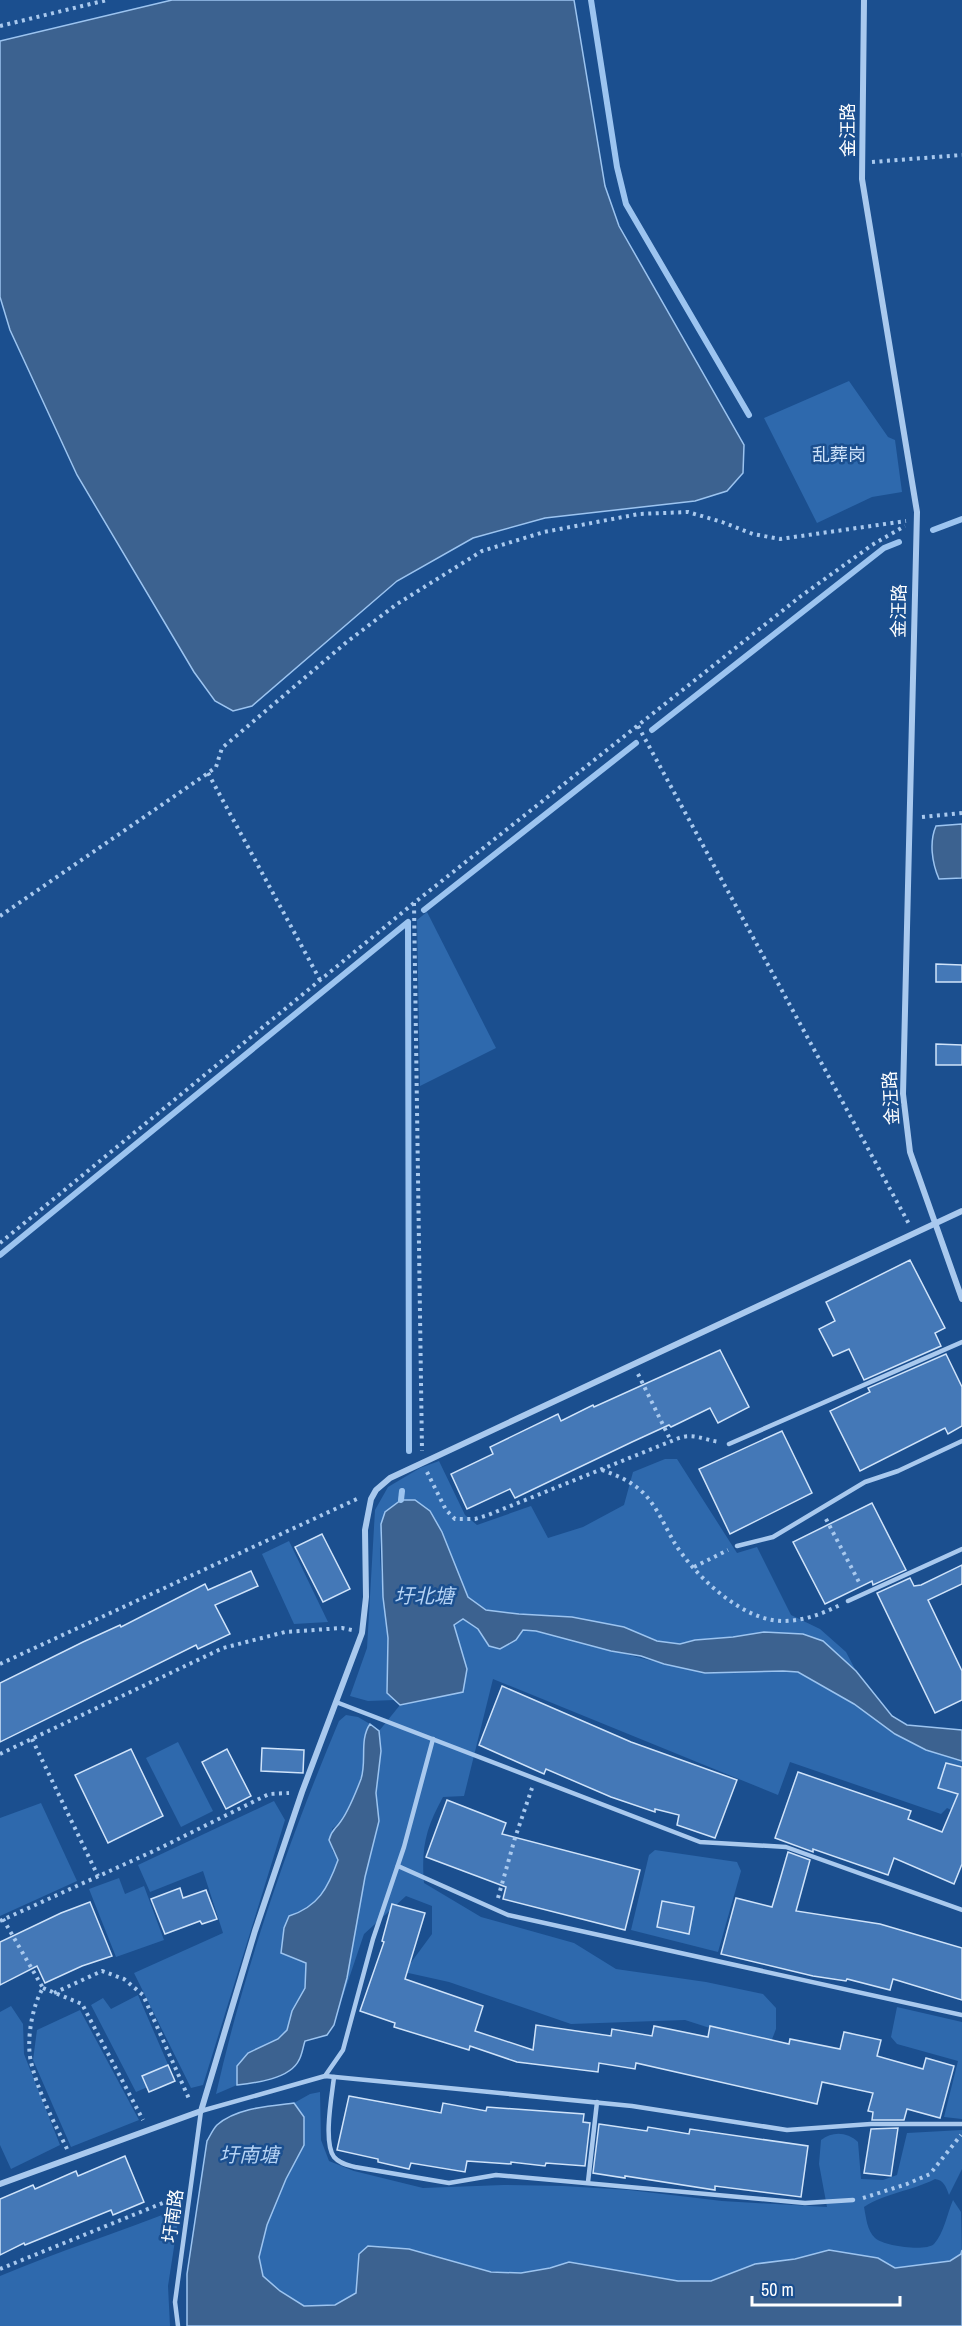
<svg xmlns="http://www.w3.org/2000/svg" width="962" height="2326" viewBox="0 0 962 2326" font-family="'Archivo Narrow','Noto Sans SC',sans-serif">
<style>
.green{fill:#2e69ad}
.water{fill:#3c6290;stroke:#9cc4f0;stroke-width:1.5}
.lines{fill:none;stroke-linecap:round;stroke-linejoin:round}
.stream{stroke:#9cc4f0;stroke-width:6}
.building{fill:#4478b7;stroke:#cfe3fa;stroke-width:1.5}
.path{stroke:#a9c9ee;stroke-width:4;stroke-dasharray:3 4.5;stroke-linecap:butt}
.lane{stroke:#a9c9ee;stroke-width:4.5}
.street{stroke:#a9c9ee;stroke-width:6}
.labels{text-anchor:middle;stroke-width:5;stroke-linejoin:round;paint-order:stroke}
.street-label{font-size:18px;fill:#fff;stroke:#1b4f8f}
.park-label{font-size:18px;fill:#cfe3fa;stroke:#1b4f8f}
.water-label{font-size:20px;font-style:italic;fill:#b5d3f5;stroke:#1b4f8f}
</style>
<rect width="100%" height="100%" fill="#1b4f8f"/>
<g class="green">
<polygon points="849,381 888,437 895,440 902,492 872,497 817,523 764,418"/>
<polygon points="427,912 496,1048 420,1086 417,920"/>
<path d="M665,1459H677L737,1553L757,1547L791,1615L820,1629L846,1652L856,1671L823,1641L764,1632L733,1637L695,1640L680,1644L657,1641L624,1627L572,1617L519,1614L486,1610L468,1598L442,1532L430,1511L385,1512C373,1551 386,1597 388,1637C388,1656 387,1674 387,1693L395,1700L368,1701L350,1696L367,1648L375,1510L388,1487L420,1468L439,1461L465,1515L477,1525L531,1506L548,1538L583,1527L624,1505L633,1472Z"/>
<polygon points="289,1541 328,1622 294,1624 262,1554"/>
<path d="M463,1619L478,1629L489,1646L516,1640L523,1630L536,1631L664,1664L705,1673L783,1671L798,1672L854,1704L895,1734L926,1750L962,1761V1815L947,1808L941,1814L790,1762L778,1795L493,1679L464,1796L443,1797C426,1828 421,1847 424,1883L481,1917L574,1943L616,1969L706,1982L763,1994L776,2008V2029L769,2047L685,2020L571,2024L449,1982L404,1972L432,1934V1906L406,1896L364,1934L342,1999L365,1877L379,1821L376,1793L381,1751L379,1731L400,1705L463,1692L454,1625Z"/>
<path d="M346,1715L358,1717L370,1724C362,1736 365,1747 364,1761C363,1779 347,1818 332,1829V1850L338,1860C328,1888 318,1906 289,1916L284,1928L281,1953L306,1963L305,1988L292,2011L287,2030L278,2039L248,2053L237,2066V2085L216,2094C245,1966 288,1842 339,1721Z"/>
<polygon points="178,1742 213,1811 181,1827 146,1758"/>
<polygon points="274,1801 285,1820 203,2085 191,2088 134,1973 223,1933 203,1871 150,1892 138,1865"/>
<polygon points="41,1803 77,1881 0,1916 0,1818"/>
<polygon points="655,1850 737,1862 741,1871 718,1952 631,1930 649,1855"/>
<polygon points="119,1878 125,1894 144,1886 164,1940 116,1957 89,1889"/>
<polygon points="138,1995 173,2076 136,2092 91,2005 103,1998 111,2009"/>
<polygon points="11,2006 23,2024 24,2054 60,2145 11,2169 0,2145 0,2012"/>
<polygon points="897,2007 962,2022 962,2119 944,2117 958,2061 897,2044 891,2037"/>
<polygon points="80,2010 139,2120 71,2147 33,2060 37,2030"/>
<path d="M320,2092L321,2140L329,2161L354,2171L423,2188L503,2185L563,2186L629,2190L722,2201L827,2207L819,2164L821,2140C833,2131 847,2132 858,2142L861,2179L883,2180L897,2175L907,2133L962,2130V2169L949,2195C946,2187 944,2180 935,2179C912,2191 885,2193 864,2207C866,2217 867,2231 875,2238C884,2246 925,2252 934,2244C944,2233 947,2214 953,2200L961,2212L962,2254L950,2261L895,2268L878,2258L829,2250L795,2259L755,2264L711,2281H678L569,2262L550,2268L521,2273L488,2271L409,2249L359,2254L356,2293L335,2305L304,2306L280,2291L263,2276L259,2257L267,2225L286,2179L304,2145V2117L294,2103L310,2094Z"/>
<path d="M180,2208L168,2286L170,2326H0V2276C59,2251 120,2232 180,2208Z"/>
</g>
<g class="water">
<polygon points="172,0 574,0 605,186 619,226 744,445 743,473 727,491 695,501 545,518 473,538 397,581 252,706 233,711 215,701 194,672 77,475 10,330 0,297 0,41"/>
<path d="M962,824V878L939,879C932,863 929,842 936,826Z"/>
<polygon points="401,1500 415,1500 430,1511 442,1532 468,1597 486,1610 519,1614 572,1617 624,1627 657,1641 680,1644 695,1640 733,1637 764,1632 803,1634 823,1641 856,1671 892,1716 907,1725 962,1730 962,1761 926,1750 895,1734 854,1704 798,1672 783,1671 705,1673 664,1664 641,1656 611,1651 536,1631 523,1630 516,1640 500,1649 489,1646 478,1629 463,1619 454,1625 467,1669 463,1692 400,1705 387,1693 388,1638 383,1597 381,1524 385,1512"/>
<path d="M370,1724L379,1731L381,1751L376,1793L379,1821L365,1877L347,1978L334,2025L327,2035L305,2041C303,2047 302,2055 299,2060C290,2079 255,2083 237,2085V2066L248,2053L278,2039L287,2030L292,2011L305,1988L306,1963L281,1953L284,1928L289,1916C318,1907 328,1888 338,1860L329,1840C332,1829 335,1830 341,1821C349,1810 356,1792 361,1779C367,1761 359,1740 370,1724Z"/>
<path d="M294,2103L304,2117V2145L286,2179L267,2225L259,2257L263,2276L280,2291L304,2306L335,2305L356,2293L359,2254L368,2246L409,2249L491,2272L521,2273L550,2268L569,2262L678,2281H711L755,2264L795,2259L829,2250L878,2258L895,2268L950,2261L961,2254L962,2250V2326H187V2274L207,2141C210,2136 213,2129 217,2125C236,2108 269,2106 294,2103Z"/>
</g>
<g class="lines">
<g class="stream">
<polyline points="591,0 617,167 626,204 749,415"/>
<polyline points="933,530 962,519"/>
<polyline points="652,730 884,548 899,542"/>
<polyline points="424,910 636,743"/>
<polyline points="408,923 409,1451"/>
<polyline points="0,1255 408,922"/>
<polyline points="401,1500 402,1491"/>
</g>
</g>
<g class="building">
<polygon points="936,964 962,965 962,982 936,982"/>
<polygon points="936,1044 962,1045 962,1065 936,1065"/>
<polygon points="910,1260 945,1328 935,1333 941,1346 864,1380 849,1349 833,1356 819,1329 835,1321 826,1302"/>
<polygon points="720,1350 749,1407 718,1423 710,1408 671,1427 669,1425 632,1442 515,1498 510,1489 467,1509 451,1474 493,1454 490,1447 558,1414 561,1421 593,1405 594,1407"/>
<polygon points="946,1354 962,1387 962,1426 948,1434 945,1428 860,1471 830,1411 870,1392 868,1388"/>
<polygon points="782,1431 812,1493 730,1534 699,1469"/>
<polygon points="872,1503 906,1570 873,1585 872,1581 825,1604 793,1542"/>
<polygon points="322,1534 350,1589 323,1602 295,1547"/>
<polygon points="962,1565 962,1584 928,1600 962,1671 962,1700 935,1713 877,1593 910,1578 914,1586 921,1585"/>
<polygon points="251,1571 258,1586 215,1605 230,1634 198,1649 196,1645 0,1742 0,1683 83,1642 120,1625 121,1627 205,1584 208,1590"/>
<polygon points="502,1686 631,1742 737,1780 715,1838 677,1825 679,1815 655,1809 655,1812 611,1797 546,1769 544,1774 479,1745"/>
<polygon points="262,1748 304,1750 303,1773 261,1771"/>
<polygon points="131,1749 163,1816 108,1843 75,1775"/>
<polygon points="227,1749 251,1796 226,1809 202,1762"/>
<polygon points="946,1763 962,1767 962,1864 954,1884 894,1858 888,1875 813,1849 813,1852 775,1838 798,1772 911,1811 908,1819 942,1832 958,1794 938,1788"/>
<polygon points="447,1800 506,1823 502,1834 640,1870 625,1930 503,1899 506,1887 426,1857"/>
<polygon points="788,1852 810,1860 796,1911 880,1924 962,1948 962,2000 893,1979 890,1990 847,1979 846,1981 813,1976 721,1954 736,1898 772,1907"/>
<polygon points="180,1888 183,1898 206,1890 217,1919 202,1924 200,1921 165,1934 151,1899"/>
<polygon points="662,1901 694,1907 689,1934 657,1927"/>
<polygon points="90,1902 112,1956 82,1966 45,1983 37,1966 0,1985 0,1942 61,1913"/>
<polygon points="392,1904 425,1913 405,1979 483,2006 475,2031 533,2050 536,2025 611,2036 612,2029 652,2036 654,2026 708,2037 710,2026 789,2044 790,2039 840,2049 844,2032 881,2040 877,2056 923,2069 926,2058 954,2066 940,2118 907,2109 904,2120 872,2120 873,2112 868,2111 873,2093 822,2082 817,2104 636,2063 635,2069 599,2063 598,2072 517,2062 470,2046 469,2050 394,2027 395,2023 360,2011 384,1942 382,1941"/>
<polygon points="168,2065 175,2081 149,2092 142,2076"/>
<polygon points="349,2096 441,2113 443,2103 486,2111 487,2107 584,2114 583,2122 590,2123 585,2166 546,2163 545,2166 511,2162 511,2164 467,2161 465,2172 411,2163 409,2169 378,2162 378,2159 337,2150"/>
<polygon points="599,2124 647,2131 648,2127 689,2134 690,2129 808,2146 801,2197 715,2186 715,2190 625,2176 625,2178 593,2173"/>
<polygon points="898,2128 891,2176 864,2173 871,2129"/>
<polygon points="125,2156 144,2202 113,2215 111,2210 25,2245 24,2243 0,2255 0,2199 33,2185 35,2189 76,2171 78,2176"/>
</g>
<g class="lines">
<g class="path">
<polyline points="0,26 107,0"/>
<polyline points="872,162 962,155"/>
<polyline points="638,726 909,1224"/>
<polyline points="208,773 320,980"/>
<polyline points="922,817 962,813"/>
<polyline points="414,903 422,1451"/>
<polyline points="0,916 208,773 216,767 222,748 348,641 397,604 482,551 544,532 639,514 688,512 722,522 753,534 780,539 906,521"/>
<polyline points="0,1243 414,903 801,596 872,545 905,526"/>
<polyline points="638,1374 671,1441"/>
<path d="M602,1470C613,1474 626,1479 635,1486C654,1499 663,1523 674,1542C694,1575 742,1621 783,1621C803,1621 822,1614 840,1605"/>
<path d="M427,1472L446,1510L455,1519H475L488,1515L679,1438C694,1433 704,1440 720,1442"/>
<polyline points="826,1519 860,1584"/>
<polyline points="694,1567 728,1550"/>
<polyline points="0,1664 359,1498"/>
<polyline points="32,1739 98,1876"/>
<polyline points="0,1754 223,1648 285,1632 342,1628 352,1630"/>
<polyline points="498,1898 515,1838 532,1788"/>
<path d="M3,1919L43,1988C32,2006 26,2041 31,2062C38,2092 54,2122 67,2149"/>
<polyline points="0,1921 158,1849 269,1794 289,1793"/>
<polyline points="43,1988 82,2004 143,2120"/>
<polyline points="54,1993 102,1971 124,1979 143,1995 190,2101"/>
<polyline points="863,2198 907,2184 930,2174 961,2135"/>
<polyline points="0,2269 180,2196"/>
</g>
<g class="lane">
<polyline points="729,1444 962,1342"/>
<polyline points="737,1546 773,1537 865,1482 898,1471 962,1441"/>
<polyline points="848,1601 962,1549"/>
<polyline points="336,1702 700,1842 786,1847 962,1910"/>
<polyline points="398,1866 508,1915 962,2015"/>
<polyline points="325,2076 343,2050 373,1939 404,1847 433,1739"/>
<path d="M334,2077C332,2095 323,2142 334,2157C340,2164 348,2165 355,2167L449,2183L496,2175L805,2203L853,2200"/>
<polyline points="588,2182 597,2102"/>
<polyline points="178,2326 175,2302 201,2111 325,2076 632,2106 787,2130 871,2124 962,2124"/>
</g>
<g class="street">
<polyline points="864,0 862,179 917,512 903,1094 910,1152 962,1299"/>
<polyline points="0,2184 201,2111 255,1931 302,1792 362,1633 366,1597 365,1530 371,1499 376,1490 390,1478 962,1211"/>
</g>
</g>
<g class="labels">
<g class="street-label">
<text transform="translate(848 130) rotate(-90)" y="6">金汪路</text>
<text transform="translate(899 611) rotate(-89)" y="6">金汪路</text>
<text transform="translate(891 1098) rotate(-93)" y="6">金汪路</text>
<text transform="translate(173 2216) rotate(-82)" y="6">圩南路</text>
</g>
<g class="park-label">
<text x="839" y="461">乱葬岗</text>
</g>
<g class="water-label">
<text x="424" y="1603">圩北塘</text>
<text x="249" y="2162">圩南塘</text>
</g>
</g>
<path d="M752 2296v9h148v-9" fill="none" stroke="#ffffff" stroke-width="3"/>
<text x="761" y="2296" font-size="18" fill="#ffffff" stroke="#1b4f8f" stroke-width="4.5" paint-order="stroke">50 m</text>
</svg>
